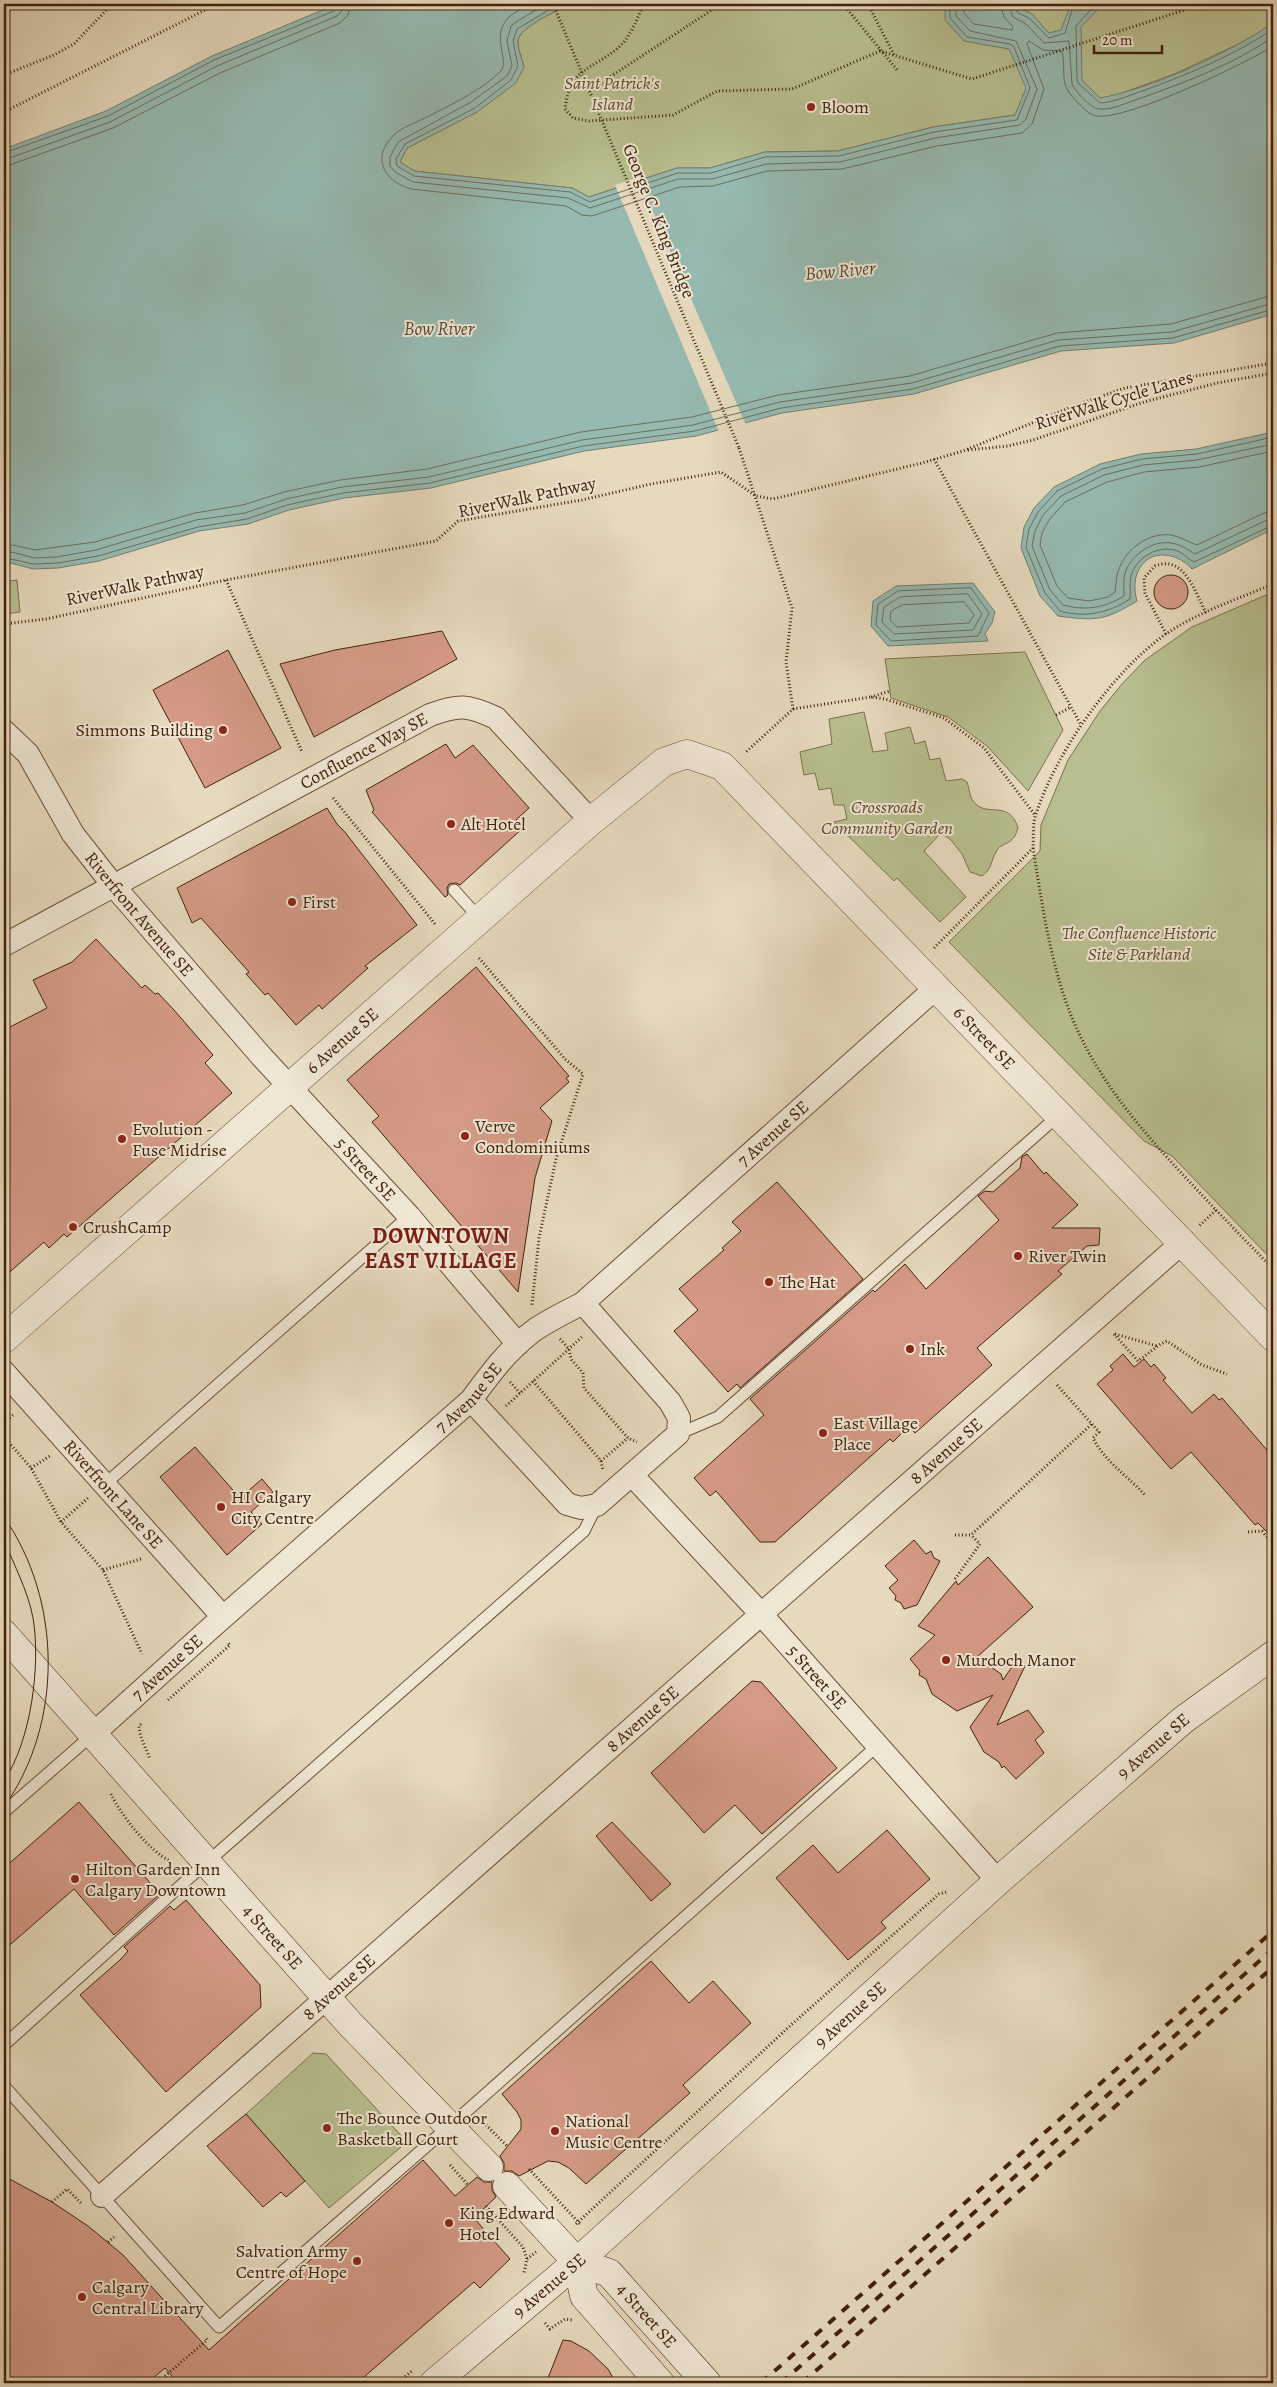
<svg xmlns="http://www.w3.org/2000/svg" width="1277" height="2387" viewBox="0 0 1277 2387" font-family="Alegreya,serif">
<style>
.green{fill:#b8be8f;stroke:#7d704c}
.water{fill:#96bab1;stroke:#747e6e}
.pier{fill:#e6d9bd}
.lines{fill:none;stroke-linecap:round;stroke-linejoin:round}
.shore{stroke:#6c6e5e;stroke-width:1}
.building{fill:#d59a87;stroke:#42230a}
.service-casing{stroke:#6b5037;stroke-width:13}
.minor-casing{stroke:#6b5037;stroke-width:24}
.tertiary-casing{stroke:#6b5037;stroke-width:29}
.secondary-casing{stroke:#42230a;stroke-width:29}
.path{stroke:#42230a;stroke-width:3;stroke-dasharray:1 2.5;stroke-linecap:butt}
.service{stroke:#efe6d4;stroke-width:11}
.minor{stroke:#efe6d4;stroke-width:22}
.tertiary{stroke:#efe6d4;stroke-width:28}
.secondary{stroke:#efe6d4;stroke-width:28}
.tram{stroke:#42230a;stroke-width:1}
.rail{stroke:#42230a;stroke-width:4;stroke-dasharray:9 9;stroke-linecap:butt}
.path-bridge{stroke:#42230a;stroke-width:3;stroke-dasharray:1 2.5;stroke-linecap:butt}
.poi-dot{fill:#8f2418;stroke:#efe6d4;stroke-width:2}
.labels{text-anchor:middle;stroke-width:4;stroke-linejoin:round;paint-order:stroke}
.park-label{font-size:18px;font-style:italic;fill:#604a2b;stroke:#efe6d4}
.poi-label{font-size:18px;fill:#42230a;stroke:#efe6d4;text-anchor:start}
.street-label{font-size:18px;fill:#42230a;stroke:#efe6d4}
.water-label{font-size:19px;font-style:italic;fill:#574934;stroke:#efe6d4}
.district-label{font-size:22px;font-weight:bold;letter-spacing:1px;fill:#7a1f14;stroke:#efe6d4}
</style>
<rect width="100%" height="100%" fill="#e6d9bd"/>
<filter id="stains"><feTurbulence type="fractalNoise" baseFrequency=".004" numOctaves="4"/><feColorMatrix values="0 0 0 0 .2 0 0 0 0 .09 0 0 0 0 .02 0 0 0 .5 -.17"/></filter>
<radialGradient id="worn" r=".72"><stop offset=".6" stop-color="#630" stop-opacity="0"/><stop offset="1" stop-color="#630" stop-opacity=".3"/></radialGradient>
<g class="green">
<path d="M574,4H1273V23L1251,38L1177,73L1114,96L1015,115L933,127L838,151L765,152L710,168H677L589,197L572,188L414,171L400,162L407,148L477,112L524,67C522,59 517,47 518,40C520,27 562,7 574,4Z"/>
<polygon points="17,580 20,612 4,614 4,582"/>
<polygon points="1273,592 1273,1261 1172,1156 1144,1141 949,942 1040,851 1041,825 1068,760 1100,711 1122,684 1145,660 1192,627"/>
<polygon points="1025,652 1063,730 1028,791 987,746 948,717 891,698 885,659"/>
<path d="M864,712L873,752L888,750L885,733L910,727L915,744L925,741L930,760L940,758L946,781L962,779L967,782C969,788 970,797 973,801C986,819 1007,798 1018,827C1014,847 1001,841 996,852C990,862 993,868 982,876L970,872L962,854L951,840L941,833L924,851L966,897L940,922L897,878L894,881L834,822L847,819L844,805H834L831,788L819,790L815,773L804,775L800,752L832,744L829,719Z"/>
<polygon points="313,2053 326,2054 407,2142 329,2208 246,2114"/>
</g>
<g class="water">
<path d="M337,4H574C562,7 520,27 518,40C517,47 522,59 524,67L516,83L477,112L407,148L400,162L414,171L572,188L589,197L677,168H710L765,152L838,151L933,127L1015,115L1026,88L1009,49L964,41L945,20V4H1018L1021,9L1032,14L1049,33L1061,30L1071,4H1103L1081,27L1082,80L1100,98C1151,89 1231,52 1273,23V314L1174,343L1061,351L914,394L782,413L696,436L584,451L431,488L344,498L289,510L248,524L199,531L99,561L58,568L33,569L11,563L4,568V149L106,111L212,56Z"/>
<path d="M1273,432V529L1192,569C1175,550 1144,548 1136,577C1134,586 1135,593 1137,601C1104,621 1096,621 1058,616L1040,596L1021,548L1024,527L1034,508L1054,487L1100,464L1141,454L1196,449Z"/>
<polygon points="973,583 995,612 992,623 985,634 988,641 888,646 871,626 873,601 896,586"/>
</g>
<polygon class="pier" points="638,177 746,425 719,432 615,185"/>
<g class="lines">
<g class="shore">
<path d="M531,4C524,8 514,12 508,18C490,37 511,61 500,72C479,92 450,105 425,118C415,123 402,127 394,135C371,157 383,181 411,189L566,206L582,215L592,216L680,187L713,186L767,171L842,169L937,146L1022,133L1032,124L1044,89L1027,44L1029,41L1043,50L1062,51C1067,76 1057,82 1078,103C1083,107 1087,113 1093,115C1116,126 1249,62 1273,46"/>
<polyline points="546,4 516,22 511,26 507,41 512,66 507,76 471,102 398,142 390,157 390,166 395,172 413,182 568,198 590,208 678,179 712,179 766,164 840,162 935,138 1020,125 1026,119 1037,89 1016,41 970,31 956,16 956,4"/>
<polyline points="559,4 517,29 513,41 518,66 511,80 475,108 405,144 396,159 397,166 414,176 570,192 590,202 678,173 711,173 765,157 839,156 934,132 1017,120 1030,88 1014,47 1010,44 967,37 950,18 950,4"/>
<polyline points="964,4 964,13 974,24 1012,30 1013,27 1004,17 1000,4"/>
<path d="M1008,4L1013,17L1026,24L1044,43L1069,41L1072,84C1076,92 1091,109 1100,109C1113,110 1128,102 1141,98C1186,82 1234,64 1273,37"/>
<polyline points="1014,4 1018,13 1029,18 1049,38 1065,33 1074,4"/>
<path d="M1096,4L1076,26L1077,80L1079,84L1100,103C1117,102 1132,94 1148,89C1191,73 1235,55 1273,29"/>
<polyline points="4,153 108,116 214,60 334,11 337,4"/>
<polyline points="4,160 110,122 217,66 337,16 342,11 344,4"/>
<polyline points="4,167 113,128 220,73 340,23 348,15 351,4"/>
<path d="M1273,437L1197,454L1142,459L1102,469L1057,491L1038,512L1029,529L1026,547L1045,593L1060,611C1086,618 1108,613 1130,599C1131,591 1129,584 1131,576C1136,557 1159,544 1178,551C1184,554 1188,559 1194,562L1273,525"/>
<path d="M1273,444L1197,460L1143,465L1104,475L1061,496L1043,515L1035,531L1032,546L1050,590L1063,605C1085,611 1105,608 1124,596C1124,588 1123,580 1125,573C1131,555 1152,540 1171,543C1180,544 1188,550 1195,554L1267,520L1273,519"/>
<path d="M1273,451L1199,467L1144,472L1107,482L1065,502L1049,520L1042,533L1040,545L1057,586L1068,598L1089,601L1108,597L1115,592C1116,585 1116,576 1119,569C1126,549 1149,532 1171,535C1181,537 1188,542 1197,545L1264,513L1273,511"/>
<polyline points="4,546 13,545 35,550 95,542 195,513 243,505 284,492 340,480 427,469 581,432 692,417 778,395 910,376 1057,333 1171,324 1273,295"/>
<polyline points="4,555 12,552 34,558 57,557 96,550 196,520 245,513 286,499 342,487 429,477 582,440 693,425 780,402 912,383 1058,340 1172,332 1273,303"/>
<polyline points="4,562 11,559 33,564 58,563 98,556 198,527 247,519 287,505 343,493 430,483 583,446 695,431 781,408 913,389 1060,346 1173,338 1273,309"/>
<polygon points="971,588 989,613 978,636 891,641 876,625 878,604 898,591"/>
<polygon points="968,594 982,614 973,630 894,634 882,622 884,607 900,597"/>
<polygon points="964,602 974,615 969,623 897,627 890,620 891,611 902,605"/>
</g>
</g>
<g class="building">
<circle cx="1171" cy="592" r="17"/>
<polygon points="442,631 457,659 314,737 280,664 335,650"/>
<polygon points="228,650 281,748 205,788 153,690"/>
<polygon points="446,744 455,758 473,745 529,808 516,820 523,828 460,885 456,883 449,884 447,888 448,895 445,897 372,812 374,810 366,790"/>
<polygon points="327,808 337,824 344,831 417,925 365,966 368,968 322,1009 319,1005 296,1025 268,993 265,995 246,974 249,972 201,918 192,923 177,888"/>
<polygon points="96,939 142,988 145,985 155,994 158,993 174,1010 213,1055 205,1063 232,1093 67,1237 64,1234 49,1248 44,1242 4,1277 4,1030 47,1008 33,980 72,962"/>
<polygon points="476,967 569,1076 566,1078 569,1082 540,1108 552,1121 535,1178 518,1292 372,1122 379,1116 347,1080"/>
<polygon points="1027,1154 1044,1174 1046,1172 1078,1205 1052,1228 1100,1228 1099,1245 1087,1246 1058,1271 1062,1274 977,1348 992,1365 915,1433 909,1426 893,1442 890,1439 775,1542 760,1542 716,1491 710,1496 694,1478 764,1415 750,1399 873,1290 875,1292 905,1264 926,1289 999,1220 978,1196 985,1191 993,1192 1020,1168 1022,1157"/>
<polygon points="777,1182 863,1279 740,1388 737,1384 728,1392 674,1331 698,1310 679,1289 724,1250 722,1248 741,1231 732,1222"/>
<polygon points="1123,1354 1134,1367 1144,1359 1151,1367 1154,1364 1166,1378 1163,1380 1192,1413 1214,1394 1219,1400 1222,1398 1273,1457 1273,1538 1258,1523 1255,1525 1191,1452 1171,1469 1097,1384 1113,1370 1110,1366"/>
<polygon points="195,1447 240,1498 262,1479 273,1492 251,1512 262,1524 227,1555 160,1477"/>
<polygon points="914,1540 926,1554 931,1551 934,1558 940,1561 917,1605 904,1609 901,1603 895,1600 896,1596 889,1588 898,1580 885,1566"/>
<polygon points="988,1557 1033,1607 977,1657 1001,1674 1003,1680 1016,1661 1025,1666 997,1725 1028,1710 1044,1732 1035,1740 1044,1753 1016,1779 1004,1766 1002,1768 999,1762 984,1752 970,1727 993,1695 957,1711 932,1694 926,1679 919,1675 920,1671 910,1659 935,1635 918,1626 956,1581 958,1585"/>
<polygon points="752,1681 761,1682 837,1768 762,1834 735,1805 704,1833 651,1773"/>
<polygon points="79,1802 160,1894 114,1935 74,1889 4,1950 4,1868"/>
<polygon points="612,1822 671,1884 651,1901 596,1836"/>
<polygon points="887,1830 930,1879 881,1922 886,1928 848,1960 776,1878 813,1845 838,1873"/>
<polygon points="186,1900 260,1985 261,2007 166,2092 80,1995 121,1959 128,1951 124,1947 170,1906 174,1910"/>
<polygon points="651,1961 689,2003 713,1981 751,2023 683,2085 690,2093 586,2184 569,2168 558,2162 548,2161 519,2176 512,2171 504,2171 504,2163 500,2156 521,2129 521,2120 517,2112 502,2094"/>
<polygon points="246,2114 305,2181 286,2197 281,2192 263,2207 207,2146"/>
<polygon points="423,2160 455,2196 477,2177 484,2182 492,2182 492,2190 496,2197 474,2218 510,2259 480,2288 474,2282 357,2383 178,2383 165,2368 147,2383 17,2383 4,2377 4,2176 52,2202 88,2226 123,2255 209,2350"/>
<polygon points="563,2340 571,2341 589,2351 608,2369 616,2383 546,2383"/>
</g>
<g class="lines">
<defs>
<g id="service">
<polyline points="454,890 480,919"/>
<polyline points="678,1434 718,1417 1060,1114"/>
<polyline points="104,1485 409,1216"/>
<polyline points="4,1812 92,1735"/>
<polyline points="4,2045 188,1879 584,1531 597,1505"/>
<polyline points="4,2086 219,2327 469,2109 877,1746"/>
</g>
<g id="minor">
<path id="s1" d="M4,731L28,754L73,834L113,885L262,1057L409,1216L518,1344"/>
<path id="s2" d="M4,945L430,715C459,704 468,705 496,718L591,821"/>
<path id="s3" d="M4,1372L223,1617"/>
<polyline points="471,1400 567,1504 581,1508 597,1505 678,1434 679,1418 670,1402 583,1303"/>
<path id="s4" d="M632,1475L761,1614L998,1881"/>
<path id="s5" d="M92,1735L213,1626L471,1400C490,1374 509,1348 536,1329C551,1319 568,1311 583,1303L937,987"/>
<path id="s6" d="M102,2196L1184,1241"/>
</g>
<g id="tertiary">
<path id="s7" d="M4,1339L591,821L664,762L687,754L722,766L1273,1337"/>
</g>
<g id="secondary">
<path id="s8" d="M4,1634L350,2024L489,2167"/>
<path id="s9" d="M507,2186L577,2262L609,2273L707,2383"/>
<polyline points="577,2262 584,2296 660,2383"/>
<path id="s10" d="M434,2383L577,2262L998,1881L1183,1720L1273,1655"/>
</g>
</defs>
<use href="#service" class="service-casing"/>
<use href="#minor" class="minor-casing"/>
<use href="#tertiary" class="tertiary-casing"/>
<use href="#secondary" class="secondary-casing"/>
<g class="path">
<path d="M644,4C637,18 631,37 618,48C592,70 570,67 565,109L573,118L589,121L673,115L717,91L792,89L880,51L972,79L1203,4"/>
<polyline points="843,4 898,71"/>
<polyline points="868,4 894,55"/>
<polyline points="4,75 54,55 74,44 112,4"/>
<polyline points="590,90 721,4"/>
<polyline points="4,112 217,4"/>
<polyline points="739,448 792,608 786,662 793,709 746,752"/>
<polyline points="968,450 1008,446 1033,440 1144,402 1217,383 1273,373"/>
<polyline points="934,459 1081,725"/>
<polyline points="226,580 302,752"/>
<polyline points="4,624 46,619 226,580 436,541 458,521 582,500 651,484 721,472 756,496 773,499 922,463 963,451 1079,404 1125,388 1273,363"/>
<path d="M1166,634L1145,593L1144,578L1155,566C1184,554 1195,592 1206,613"/>
<polyline points="871,697 890,691"/>
<polyline points="793,709 871,697 885,699 944,718 984,748 1035,815"/>
<polyline points="1056,715 1071,707"/>
<polyline points="333,798 435,924"/>
<path d="M1033,848C1041,897 1048,948 1064,996C1092,1082 1156,1146 1216,1210L1198,1227"/>
<path d="M934,948L1033,848C1034,837 1032,824 1036,814C1056,752 1113,671 1166,634C1198,612 1238,599 1273,584"/>
<polyline points="479,958 565,1059 583,1074 556,1159 539,1238 532,1305"/>
<polyline points="1216,1210 1273,1269"/>
<polyline points="1114,1334 1138,1361 1159,1345 1167,1341 1202,1365 1227,1374"/>
<polyline points="1115,1334 1157,1346"/>
<polyline points="560,1339 569,1349 571,1359 583,1373 584,1388 628,1438 637,1442"/>
<polyline points="533,1381 601,1461 603,1471"/>
<polyline points="510,1382 520,1393"/>
<path d="M1057,1385L1099,1432L1093,1438C1105,1462 1129,1477 1146,1496"/>
<polyline points="506,1406 583,1336"/>
<polyline points="4,1422 13,1415"/>
<polyline points="4,1437 31,1468 61,1522 103,1570 142,1654"/>
<polyline points="601,1461 628,1438"/>
<polyline points="31,1468 50,1456"/>
<polyline points="61,1522 88,1498"/>
<polyline points="1248,1532 1262,1531 1273,1544"/>
<polyline points="955,1535 971,1535 1092,1424"/>
<polyline points="103,1570 141,1559"/>
<polyline points="955,1579 980,1544 971,1535"/>
<polyline points="168,1700 230,1645 228,1643"/>
<path d="M141,1724L139,1726C139,1736 146,1748 150,1759"/>
<path d="M111,1794C121,1815 149,1851 170,1861"/>
<polyline points="481,2120 508,2147"/>
<polyline points="450,2165 468,2185"/>
<polyline points="529,2169 580,2224"/>
<polyline points="52,2202 67,2189 81,2203"/>
<polyline points="486,2206 523,2247 527,2259 524,2273"/>
<polyline points="576,2224 791,2025 939,1894 947,1892"/>
<polyline points="108,2242 114,2237"/>
<polyline points="527,2259 536,2252"/>
<polyline points="545,2323 550,2329 565,2319 572,2320"/>
<polyline points="157,2383 207,2340 206,2338"/>
<polyline points="397,2383 412,2371"/>
</g>
<use href="#service" class="service"/>
<use href="#minor" class="minor"/>
<use href="#tertiary" class="tertiary"/>
<use href="#secondary" class="secondary"/>
<g class="tram">
<path d="M4,1517C62,1600 64,1723 4,1807"/>
<path d="M4,1540C14,1565 28,1591 33,1618C41,1665 31,1741 4,1781"/>
</g>
<g class="rail">
<polyline points="761,2383 1273,1931"/>
<polyline points="781,2383 1273,1949"/>
<polyline points="802,2383 1273,1967"/>
</g>
<polyline class="path-bridge" points="553,4 739,448"/>
</g>
<g class="poi-dot">
<circle cx="811" cy="107" r="5"/>
<circle cx="223" cy="730" r="5"/>
<circle cx="451" cy="824" r="5"/>
<circle cx="292" cy="902" r="5"/>
<circle cx="465" cy="1136" r="5"/>
<circle cx="122" cy="1139" r="5"/>
<circle cx="73" cy="1227" r="5"/>
<circle cx="1018" cy="1256" r="5"/>
<circle cx="769" cy="1282" r="5"/>
<circle cx="910" cy="1349" r="5"/>
<circle cx="823" cy="1433" r="5"/>
<circle cx="221" cy="1507" r="5"/>
<circle cx="946" cy="1660" r="5"/>
<circle cx="75" cy="1879" r="5"/>
<circle cx="327" cy="2128" r="5"/>
<circle cx="555" cy="2131" r="5"/>
<circle cx="449" cy="2223" r="5"/>
<circle cx="357" cy="2261" r="5"/>
<circle cx="82" cy="2297" r="5"/>
</g>
<g class="labels">
<g class="park-label">
<text x="612" y="89">Saint Patrick's<tspan x="612" dy="21">Island</tspan></text>
<text x="887" y="813">Crossroads<tspan x="887" dy="21">Community Garden</tspan></text>
<text x="1139" y="939">The Confluence Historic<tspan x="1139" dy="21">Site &amp; Parkland</tspan></text>
</g>
<g class="poi-label">
<text x="821" y="113">Bloom</text>
<text x="213" y="736" text-anchor="end">Simmons Building</text>
<text x="461" y="830">Alt Hotel</text>
<text x="302" y="908">First</text>
<text x="475" y="1132">Verve<tspan x="475" dy="21">Condominiums</tspan></text>
<text x="132" y="1135">Evolution -<tspan x="132" dy="21">Fuse Midrise</tspan></text>
<text x="83" y="1233">CrushCamp</text>
<text x="1028" y="1262">River Twin</text>
<text x="779" y="1288">The Hat</text>
<text x="920" y="1355">Ink</text>
<text x="833" y="1429">East Village<tspan x="833" dy="21">Place</tspan></text>
<text x="231" y="1503">HI Calgary<tspan x="231" dy="21">City Centre</tspan></text>
<text x="956" y="1666">Murdoch Manor</text>
<text x="85" y="1875">Hilton Garden Inn<tspan x="85" dy="21">Calgary Downtown</tspan></text>
<text x="337" y="2124">The Bounce Outdoor<tspan x="337" dy="21">Basketball Court</tspan></text>
<text x="565" y="2127">National<tspan x="565" dy="21">Music Centre</tspan></text>
<text x="459" y="2219">King Edward<tspan x="459" dy="21">Hotel</tspan></text>
<text x="347" y="2257" text-anchor="end">Salvation Army<tspan x="347" dy="21">Centre of Hope</tspan></text>
<text x="92" y="2293">Calgary<tspan x="92" dy="21">Central Library</tspan></text>
</g>
<g class="street-label">
<text transform="translate(659 221) rotate(68)" y="6">George C. King Bridge</text>
<text transform="translate(1114 400) rotate(-17)" y="6">RiverWalk Cycle Lanes</text>
<text transform="translate(527 497) rotate(-12)" y="6">RiverWalk Pathway</text>
<text transform="translate(135 585) rotate(-12)" y="6">RiverWalk Pathway</text>
<text dy="6" stroke="none"><textPath href="#s2" startOffset="409">Confluence Way SE</textPath></text>
<text dy="6" stroke="none"><textPath href="#s1" startOffset="229">Riverfront Avenue SE</textPath></text>
<text dy="6" stroke="none"><textPath href="#s7" startOffset="1316">6 Street SE</textPath></text>
<text dy="6" stroke="none"><textPath href="#s7" startOffset="451">6 Avenue SE</textPath></text>
<text dy="6" stroke="none"><textPath href="#s5" startOffset="911">7 Avenue SE</textPath></text>
<text dy="6" stroke="none"><textPath href="#s1" startOffset="570">5 Street SE</textPath></text>
<text dy="6" stroke="none"><textPath href="#s5" startOffset="506">7 Avenue SE</textPath></text>
<text dy="6" stroke="none"><textPath href="#s6" startOffset="1126">8 Avenue SE</textPath></text>
<text dy="6" stroke="none"><textPath href="#s3" startOffset="164">Riverfront Lane SE</textPath></text>
<text dy="6" stroke="none"><textPath href="#s5" startOffset="101">7 Avenue SE</textPath></text>
<text dy="6" stroke="none"><textPath href="#s4" startOffset="274">5 Street SE</textPath></text>
<text dy="6" stroke="none"><textPath href="#s6" startOffset="721">8 Avenue SE</textPath></text>
<text dy="6" stroke="none"><textPath href="#s10" startOffset="961">9 Avenue SE</textPath></text>
<text dy="6" stroke="none"><textPath href="#s8" startOffset="405">4 Street SE</textPath></text>
<text dy="6" stroke="none"><textPath href="#s6" startOffset="316">8 Avenue SE</textPath></text>
<text dy="6" stroke="none"><textPath href="#s10" startOffset="556">9 Avenue SE</textPath></text>
<text dy="6" stroke="none"><textPath href="#s10" startOffset="151">9 Avenue SE</textPath></text>
<text dy="6" stroke="none"><textPath href="#s9" startOffset="194">4 Street SE</textPath></text>
</g>
<g class="water-label">
<text transform="translate(840 270) rotate(-5)" y="7">Bow River</text>
<text x="439" y="335">Bow River</text>
</g>
<g class="district-label">
<text x="441" y="1243">DOWNTOWN<tspan x="441" dy="25">EAST VILLAGE</tspan></text>
</g>
</g>
<rect width="1277" height="2387" fill="none" stroke="#e6d9bd" stroke-width="20"/>
<rect x="5" y="5" width="1267" height="2377" fill="none" stroke="#42230a" stroke-width="2.5"/>
<rect x="10" y="10" width="1257" height="2367" fill="none" stroke="#42230a"/>
<path d="M1094 45v8h68v-8" fill="none" stroke="#42230a" stroke-width="2.5"/>
<text x="1102" y="45" font-size="15" fill="#42230a" stroke="#efe6d4" stroke-width="4" paint-order="stroke">20 m</text>
<rect width="100%" height="100%" filter="url(#stains)"/>
<rect width="100%" height="100%" fill="url(#worn)"/>
</svg>
